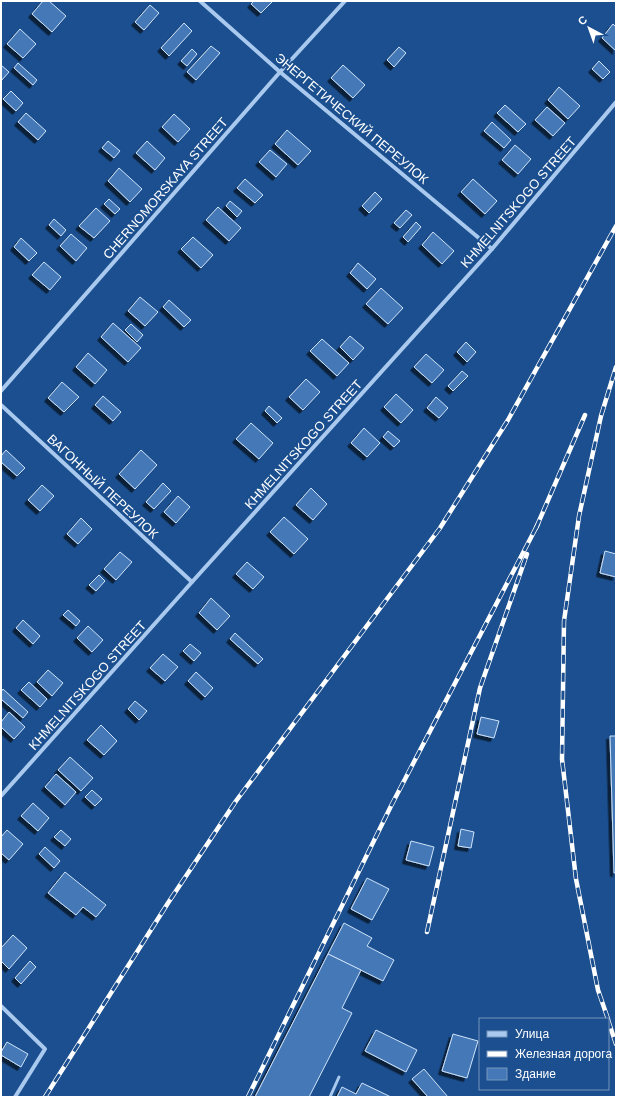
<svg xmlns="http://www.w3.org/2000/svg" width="617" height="1098" viewBox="0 0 617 1098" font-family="Helvetica,sans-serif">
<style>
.building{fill:#4478b7;stroke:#cfe3fa;filter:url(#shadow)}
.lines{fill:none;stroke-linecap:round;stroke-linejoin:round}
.lane{stroke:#a9c9ee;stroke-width:3}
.street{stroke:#a9c9ee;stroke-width:4}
.rail-casing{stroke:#fff;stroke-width:4.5}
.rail{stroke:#1b4f8f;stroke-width:3;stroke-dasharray:9;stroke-linecap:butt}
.labels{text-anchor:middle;stroke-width:4;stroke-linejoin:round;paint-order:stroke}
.street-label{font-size:13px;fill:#fff;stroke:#1b4f8f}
</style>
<defs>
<filter id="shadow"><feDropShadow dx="-3.5" dy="3.5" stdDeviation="0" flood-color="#0009"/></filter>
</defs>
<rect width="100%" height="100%" fill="#1b4f8f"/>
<g class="building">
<polygon points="43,1 49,1 66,16 52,32 32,14"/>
<polygon points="254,1 273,1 261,13 251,4"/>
<polygon points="150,5 159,13 144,30 135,22"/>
<polygon points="184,23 192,31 169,56 161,48"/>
<polygon points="613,24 616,27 616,51 602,38"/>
<polygon points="20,29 36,44 23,58 7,44"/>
<polygon points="211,46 220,53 196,80 187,72"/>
<polygon points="399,47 406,53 394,67 387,60"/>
<polygon points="192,49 197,54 187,66 181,61"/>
<polygon points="599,61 610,72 603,79 592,69"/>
<polygon points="18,63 37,80 33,85 14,68"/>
<polygon points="1,65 9,72 1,81"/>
<polygon points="343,65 365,85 353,98 331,78"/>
<polygon points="559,87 580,106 568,119 548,100"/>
<polygon points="11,91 23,103 16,111 3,99"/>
<polygon points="505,105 526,124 518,132 497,113"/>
<polygon points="547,107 565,123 553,136 535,120"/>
<polygon points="26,113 46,131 38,140 18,122"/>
<polygon points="174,114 190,129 178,142 162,127"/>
<polygon points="492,122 511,140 504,148 484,131"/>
<polygon points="287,130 311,151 298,165 275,144"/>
<polygon points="108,141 120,151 114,158 102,148"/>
<polygon points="147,141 165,158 155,170 136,153"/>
<polygon points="515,145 531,159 518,174 502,160"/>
<polygon points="270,150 287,164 276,177 259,162"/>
<polygon points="119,168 142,189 130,202 108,181"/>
<polygon points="245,179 263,195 255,203 237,188"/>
<polygon points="473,179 497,201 485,214 461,192"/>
<polygon points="375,192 382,199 369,213 362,206"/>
<polygon points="109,199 120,209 115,214 104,204"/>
<polygon points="230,201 242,211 237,217 226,206"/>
<polygon points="218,207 241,228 229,241 206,220"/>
<polygon points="96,208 110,221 94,238 79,226"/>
<polygon points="406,210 412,215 400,228 394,223"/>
<polygon points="54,219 66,230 61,236 49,225"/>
<polygon points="416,222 421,227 408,242 403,237"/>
<polygon points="433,232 454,251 442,264 422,245"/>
<polygon points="71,234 87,248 76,261 60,246"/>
<polygon points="193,237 213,255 201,268 181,249"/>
<polygon points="21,238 37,253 29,261 14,247"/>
<polygon points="44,262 61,277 50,290 32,275"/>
<polygon points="358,263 376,279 367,289 350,273"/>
<polygon points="381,288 403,308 388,324 366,304"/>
<polygon points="140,297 158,312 145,326 128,311"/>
<polygon points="169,300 191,320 184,327 163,307"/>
<polygon points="113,323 141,348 128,362 101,337"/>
<polygon points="131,324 143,335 137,342 125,330"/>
<polygon points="350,336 364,348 353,360 340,347"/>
<polygon points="322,339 349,363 337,376 310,351"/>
<polygon points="466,342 476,352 467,362 457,352"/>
<polygon points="88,353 107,370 95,384 76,367"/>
<polygon points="426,354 444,370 432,383 414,367"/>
<polygon points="462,371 468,376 453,391 448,386"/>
<polygon points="306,379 320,392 303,410 289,397"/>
<polygon points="62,382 79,397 64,412 48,398"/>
<polygon points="396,394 413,410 401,423 384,407"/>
<polygon points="103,396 121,412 113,421 95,405"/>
<polygon points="436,397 448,408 439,418 427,408"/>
<polygon points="269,406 282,418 277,423 265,411"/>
<polygon points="251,423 273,443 259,459 236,439"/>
<polygon points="364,428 380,443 367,457 351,443"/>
<polygon points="388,431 400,441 394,447 383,437"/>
<polygon points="6,450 25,468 17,476 1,462 1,456"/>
<polygon points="141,450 157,465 135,489 119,474"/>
<polygon points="163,483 171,491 154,509 146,502"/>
<polygon points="42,485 54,496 40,511 28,500"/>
<polygon points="311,488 327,504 313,520 296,505"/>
<polygon points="178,496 190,507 176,523 164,512"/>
<polygon points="284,517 308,539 294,554 270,532"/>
<polygon points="81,518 92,529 78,544 67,534"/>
<polygon points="605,551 616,554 616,577 600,573"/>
<polygon points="120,552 132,562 116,580 104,569"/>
<polygon points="247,562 264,577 253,589 236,574"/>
<polygon points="99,575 105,581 96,591 89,585"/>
<polygon points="211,598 230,616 217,630 199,613"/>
<polygon points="68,610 80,621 76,626 63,615"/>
<polygon points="23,620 40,636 33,644 16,628"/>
<polygon points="88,626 103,640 92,652 77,638"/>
<polygon points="235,633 263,659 258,664 230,639"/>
<polygon points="190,644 201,653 194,661 183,651"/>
<polygon points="163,654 178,667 165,681 150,668"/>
<polygon points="48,670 63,683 52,696 37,682"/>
<polygon points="196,672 213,688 205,697 188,681"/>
<polygon points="29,682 47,699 40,707 21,690"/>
<polygon points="3,689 28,712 23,718 1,699 1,692"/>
<polygon points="135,701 147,711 139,720 128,709"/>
<polygon points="9,712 25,727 14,739 1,727 1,722"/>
<polygon points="481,717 499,721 494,738 477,734"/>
<polygon points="101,725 117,741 104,755 87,740"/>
<polygon points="610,736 616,736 616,873 614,873"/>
<polygon points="70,757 93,778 81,791 58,770"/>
<polygon points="56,774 76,792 65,805 45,787"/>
<polygon points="92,790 102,799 95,806 85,797"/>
<polygon points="33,803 49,818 38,831 21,816"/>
<polygon points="461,829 474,832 471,848 458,846"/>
<polygon points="7,830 23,844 9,860 1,853 1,837"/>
<polygon points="61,830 71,839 65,846 54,837"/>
<polygon points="411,841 434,847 429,866 406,860"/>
<polygon points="45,847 60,861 54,868 39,854"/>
<polygon points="65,872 106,905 96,917 83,907 76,915 48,893"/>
<polygon points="367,878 389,889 372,920 351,909"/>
<polygon points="344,923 372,938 367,946 394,960 383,981 328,954"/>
<polygon points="13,935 27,948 9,969 1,961 1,948"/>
<polygon points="328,954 361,970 342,1008 352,1013 309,1097 255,1097"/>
<polygon points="30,961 36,967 21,984 15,978"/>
<polygon points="376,1030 417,1050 406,1072 365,1051"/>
<polygon points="453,1034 478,1041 467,1078 442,1071"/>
<polygon points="7,1042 28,1054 21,1067 1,1055 1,1052"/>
<polygon points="424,1069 448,1097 428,1097 412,1079"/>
<polygon points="362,1083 391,1097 337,1097 342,1087 356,1094"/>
</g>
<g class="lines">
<polyline class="lane" points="330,1097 339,1077"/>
<g class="street">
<polyline points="200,1 280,72 492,249"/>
<polyline points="1,391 280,72 345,1"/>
<polyline points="1,405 192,582"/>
<polyline points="1,796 192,582 492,249 616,102"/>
<polyline points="1,1006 45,1049 15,1097"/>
</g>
<defs>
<g id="rail">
<polyline points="536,528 585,415"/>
<polyline points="427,932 480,688 527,554"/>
<polyline points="608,1019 598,990 576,879 562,759 564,621 579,516 601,416 616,367"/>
<polyline points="608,1020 616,1044"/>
<polyline points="45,1097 168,903 236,801 440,528 508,420 616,226"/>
<polyline points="248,1097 391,806 538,524"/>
</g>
</defs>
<use href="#rail" class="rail-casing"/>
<use href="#rail" class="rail"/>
</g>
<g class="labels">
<g class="street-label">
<text transform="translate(352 118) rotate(40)" y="5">ЭНЕРГЕТИЧЕСКИЙ ПЕРЕУЛОК</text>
<text transform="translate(165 188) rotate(-49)" y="5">CHERNOMORSKAYA STREET</text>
<text transform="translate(518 202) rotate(-49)" y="5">KHMELNITSKOGO STREET</text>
<text transform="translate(303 444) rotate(-48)" y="5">KHMELNITSKOGO STREET</text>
<text transform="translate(103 486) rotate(43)" y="5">ВАГОННЫЙ ПЕРЕУЛОК</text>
<text transform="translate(87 685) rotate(-48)" y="5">KHMELNITSKOGO STREET</text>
</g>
</g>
<rect width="617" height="1098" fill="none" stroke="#ffffff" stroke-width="4"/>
<rect x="479" y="1018" width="130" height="72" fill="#1b4f8f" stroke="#7695bc"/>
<rect x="487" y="1031" width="20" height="6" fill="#a9c9ee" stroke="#7695bc"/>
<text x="515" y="1038" font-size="12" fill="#ffffff">Улица</text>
<rect x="487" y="1051" width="20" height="6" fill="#ffffff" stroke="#7695bc"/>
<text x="515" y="1058" font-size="12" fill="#ffffff">Железная дорога</text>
<rect x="487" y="1068" width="20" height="12" fill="#4478b7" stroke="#7695bc"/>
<text x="515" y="1078" font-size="12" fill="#ffffff">Здание</text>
<g transform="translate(589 28) rotate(319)" stroke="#1b4f8f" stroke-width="3" paint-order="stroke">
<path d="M0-3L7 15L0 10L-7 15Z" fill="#ffffff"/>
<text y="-6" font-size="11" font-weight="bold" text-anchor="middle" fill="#ffffff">С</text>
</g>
</svg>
